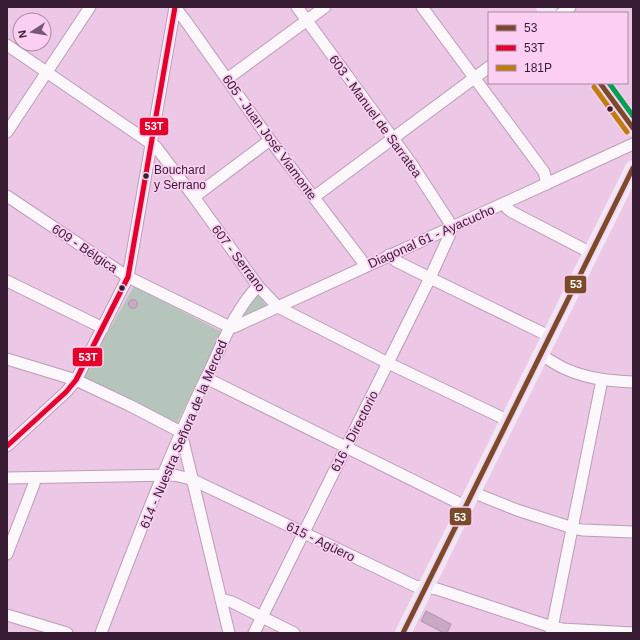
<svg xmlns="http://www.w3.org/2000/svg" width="640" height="640" viewBox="0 0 640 640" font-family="Helvetica,sans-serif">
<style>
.green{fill:#b5c5bb}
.building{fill:#c9a9c4;stroke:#af92aa}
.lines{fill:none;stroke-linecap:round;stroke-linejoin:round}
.minor-casing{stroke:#ba9db5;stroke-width:13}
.major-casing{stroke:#f7e6f4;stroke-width:16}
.minor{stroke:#fcf7fb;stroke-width:11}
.major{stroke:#ede9f4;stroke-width:14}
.bus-1-casing{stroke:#facff2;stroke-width:8}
.bus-2-casing{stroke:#facff2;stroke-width:8}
.bus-3-casing{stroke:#facff2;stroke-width:8}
.bus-4-casing{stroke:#facff2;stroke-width:8}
.bus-1{stroke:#7a4b2a;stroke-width:5}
.bus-2{stroke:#e4002b;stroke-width:5}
.bus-3{stroke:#bd7d0f;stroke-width:5}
.bus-4{stroke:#039f50;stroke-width:5}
.bus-dot{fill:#371c33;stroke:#facff2;stroke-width:1.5}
.labels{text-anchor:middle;stroke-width:3.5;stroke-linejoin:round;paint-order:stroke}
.bus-label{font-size:12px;fill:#371c33;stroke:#facff2;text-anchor:start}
.street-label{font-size:13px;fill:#371c33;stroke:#facff2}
.line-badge{stroke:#facff2;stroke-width:1.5}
.badge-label{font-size:11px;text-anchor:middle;font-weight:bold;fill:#fff}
</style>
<rect width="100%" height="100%" fill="#edc7e6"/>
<g class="green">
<polygon points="134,286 222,332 177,423 86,382 83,376"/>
<polygon points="258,294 268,308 241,320"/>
</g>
<g class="building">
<circle cx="133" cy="304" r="4.5"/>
<polygon points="426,611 451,624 447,633 444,633 421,621"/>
</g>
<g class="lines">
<defs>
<g id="minor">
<polyline points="175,7 185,20 270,140 366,266"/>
<polyline points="422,7 544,172 547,184"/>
<polyline points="562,13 570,7"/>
<polyline points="7,45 156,147 194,197 258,286 278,307 388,363 507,420"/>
<polyline points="227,79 325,7"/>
<polyline points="7,132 90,7"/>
<polyline points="7,196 128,277 230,327 234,327 633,144"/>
<polyline points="194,197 270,140"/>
<polyline points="314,197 489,67"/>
<polyline points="504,204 508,209 512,212 591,253"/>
<polyline points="389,255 396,261 430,278 549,336"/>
<polyline points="7,281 103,328"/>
<path d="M540,354C549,360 558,366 568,370C589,379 611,381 633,382"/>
<polyline points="7,359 76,380 129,405 181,432 229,633"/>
<polyline points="206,378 465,506"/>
<polyline points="7,446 66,392 76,380 128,277 175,7"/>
<polyline points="7,478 174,475 191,479 415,586 420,587 437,589 552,627 562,629 633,633"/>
<polyline points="472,492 517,510 573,528 582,530 633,532"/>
<polyline points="7,554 34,484 35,478"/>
<polyline points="221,599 232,602 294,633"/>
<polyline points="7,615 67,633"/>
<path d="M101,633C134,547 166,461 206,378C222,346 233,312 258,286"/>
<polyline points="254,633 430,278 449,236 451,227 448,220 411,163 297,7"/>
<polyline points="551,633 602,380"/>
</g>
<g id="major">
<polyline points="544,7 549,13"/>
<polyline points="600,83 633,128"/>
<polyline points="403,633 633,168"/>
</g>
</defs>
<use href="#minor" class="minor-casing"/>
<use href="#major" class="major-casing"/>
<use href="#minor" class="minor"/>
<use href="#major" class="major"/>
<defs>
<g id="bus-1">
<polyline points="600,83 633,128"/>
<polyline points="403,633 633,168"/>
</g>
<polyline id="bus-2" points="7,446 66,392 76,380 128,277 175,7"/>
<polyline id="bus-3" points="594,87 627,132"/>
<polyline id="bus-4" points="609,83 633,116"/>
</defs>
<use href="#bus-1" class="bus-1-casing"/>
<use href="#bus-2" class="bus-2-casing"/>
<use href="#bus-3" class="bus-3-casing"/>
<use href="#bus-4" class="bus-4-casing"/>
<use href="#bus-1" class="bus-1"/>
<use href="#bus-2" class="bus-2"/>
<use href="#bus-3" class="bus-3"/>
<use href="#bus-4" class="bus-4"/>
</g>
<g class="bus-dot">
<circle cx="610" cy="109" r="3.5"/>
<circle cx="146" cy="176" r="3.5"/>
<circle cx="122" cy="288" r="3.5"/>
</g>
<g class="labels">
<g class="bus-label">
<text x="154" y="174">Bouchard<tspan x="154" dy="15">y Serrano</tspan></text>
</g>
<g class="street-label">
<text transform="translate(376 116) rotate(54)" y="5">603 - Manuel de Sarratea</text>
<text transform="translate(270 137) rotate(54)" y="5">605 - Juan José Viamonte</text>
<text transform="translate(431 236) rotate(-24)" y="5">Diagonal 61 - Ayacucho</text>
<text transform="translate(85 248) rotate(34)" y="5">609 - Bélgica</text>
<text transform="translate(239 258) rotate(53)" y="5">607 - Serrano</text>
<text transform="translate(354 431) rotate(-63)" y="5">616 - Directorio</text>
<text transform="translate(183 434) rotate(-67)" y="5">614 - Nuestra Señora de la Merced</text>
<text transform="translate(321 541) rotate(26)" y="5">615 - Agüero</text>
</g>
</g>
<g class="line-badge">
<rect x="139" y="117" width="30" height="19" rx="4" fill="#e4002b"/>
<rect x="564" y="275" width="23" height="19" rx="4" fill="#7a4b2a"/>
<rect x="72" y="347" width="31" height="20" rx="4" fill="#e4002b"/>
<rect x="449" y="507" width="23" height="19" rx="4" fill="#7a4b2a"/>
</g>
<g class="badge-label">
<text x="154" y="130">53T</text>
<text x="576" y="288">53</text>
<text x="88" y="361">53T</text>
<text x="460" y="521">53</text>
</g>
<rect width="640" height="640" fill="none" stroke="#371c33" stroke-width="16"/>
<rect x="488" y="12" width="140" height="72" fill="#facff2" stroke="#ac87a6"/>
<rect x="496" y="25" width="20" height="6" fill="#7a4b2a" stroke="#ac87a6"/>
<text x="524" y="32" font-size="12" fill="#371c33">53</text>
<rect x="496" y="45" width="20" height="6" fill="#e4002b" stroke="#ac87a6"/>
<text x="524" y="52" font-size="12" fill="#371c33">53T</text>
<rect x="496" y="65" width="20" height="6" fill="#bd7d0f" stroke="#ac87a6"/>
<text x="524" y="72" font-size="12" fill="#371c33">181P</text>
<g transform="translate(32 32) rotate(258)"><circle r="19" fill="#facff2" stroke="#ac87a6"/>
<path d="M0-3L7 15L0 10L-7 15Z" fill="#775872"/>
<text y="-6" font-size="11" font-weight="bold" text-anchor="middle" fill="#371c33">N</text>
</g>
</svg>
